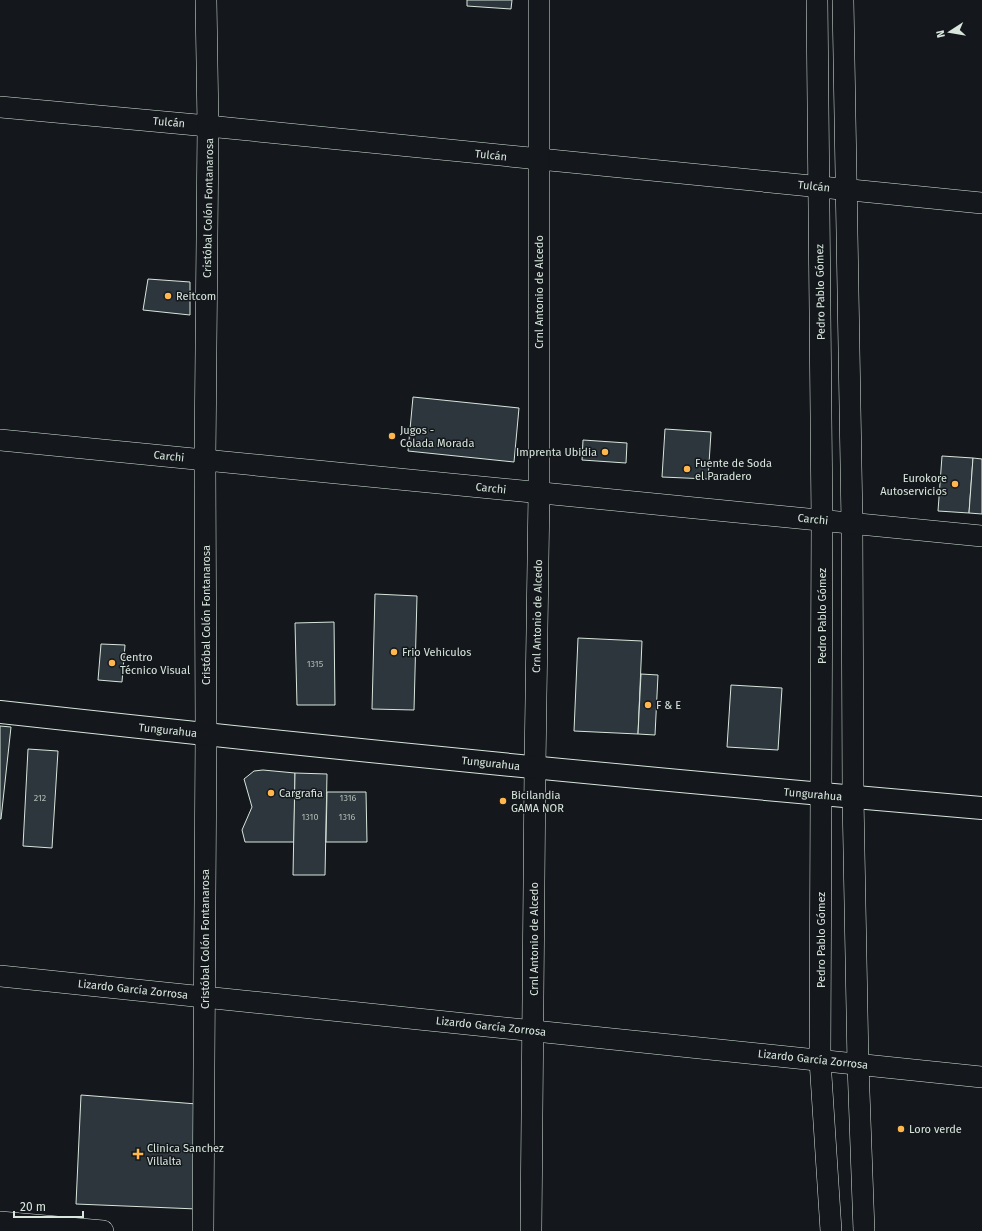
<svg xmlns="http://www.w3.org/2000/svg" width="982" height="1231" viewBox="0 0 982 1231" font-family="'Fira Sans',sans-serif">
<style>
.building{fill:#2c363c;stroke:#d8e6dc}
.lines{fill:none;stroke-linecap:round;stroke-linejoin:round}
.street-casing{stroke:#d8e6dc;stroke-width:22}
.secondary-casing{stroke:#d8e6dc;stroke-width:24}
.street{stroke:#14181c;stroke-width:21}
.secondary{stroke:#14181c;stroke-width:22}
.poi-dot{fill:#ffb74d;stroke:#14181c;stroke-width:1.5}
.labels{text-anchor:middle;stroke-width:3;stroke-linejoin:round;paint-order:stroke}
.number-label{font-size:9px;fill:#adbab4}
.street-label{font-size:11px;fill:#d8e6dc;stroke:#14181c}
.poi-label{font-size:11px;fill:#d8e6dc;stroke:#14181c;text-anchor:start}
</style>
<rect width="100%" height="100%" fill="#14181c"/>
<g class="building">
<polygon points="467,0 512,0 511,9 467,6"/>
<polygon points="148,279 190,282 190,315 143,310"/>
<polygon points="413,397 519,408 514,462 408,451"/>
<polygon points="665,429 711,432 708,479 662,477"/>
<polygon points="583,440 627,443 626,463 582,460"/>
<polygon points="942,456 973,458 969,513 938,511"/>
<polygon points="973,458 982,459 982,514 969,513"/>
<polygon points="375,594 417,596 414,710 372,709"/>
<polygon points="334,622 335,705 297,705 295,623"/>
<polygon points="578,638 642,641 638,734 574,731"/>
<polygon points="101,644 125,645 122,682 98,680"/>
<polygon points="641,674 658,675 655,735 638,734"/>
<polygon points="731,685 782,688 778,750 727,747"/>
<polygon points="0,726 11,727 1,819 0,819"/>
<polygon points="28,749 58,751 52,848 23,846"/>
<polygon points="263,770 295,773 294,842 245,842 242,830 252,807 244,779 254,771"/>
<polygon points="295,773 327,774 325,875 293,875"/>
<polygon points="327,792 366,792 367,842 326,842"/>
<polygon points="81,1095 197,1104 197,1209 76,1204"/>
</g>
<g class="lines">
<defs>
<g id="street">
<polyline points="817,0 822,520 820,1060 831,1231"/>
<polyline points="843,0 852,523 853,797 858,1064 864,1231"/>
<polyline points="0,107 208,126 982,203"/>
<polyline points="0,440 982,536"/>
<polyline points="0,976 982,1077"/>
<polyline points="0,1222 103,1231"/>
<polyline points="203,1231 206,734 205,460 208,126 206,0"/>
<polyline points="531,1231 535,767 539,493 539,0"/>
</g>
<path id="secondary" d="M0,712C327,748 654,780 982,808"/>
</defs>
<use href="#street" class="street-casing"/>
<use href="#secondary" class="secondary-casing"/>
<use href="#street" class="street"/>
<use href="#secondary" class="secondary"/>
</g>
<g class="poi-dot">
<circle cx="168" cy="296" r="4"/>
<circle cx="392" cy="436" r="4"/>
<circle cx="605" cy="452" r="4"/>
<circle cx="687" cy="469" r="4"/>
<circle cx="955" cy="484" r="4"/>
<circle cx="394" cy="652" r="4"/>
<circle cx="112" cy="663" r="4"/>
<circle cx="648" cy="705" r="4"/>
<circle cx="271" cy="793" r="4"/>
<circle cx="503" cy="801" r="4"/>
<circle cx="901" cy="1129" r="4"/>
<path d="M136 1148h4v4h4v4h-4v4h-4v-4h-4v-4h4z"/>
</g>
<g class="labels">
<g class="number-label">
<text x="315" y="667">1315</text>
<text x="40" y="801">212</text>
<text x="348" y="801">1316</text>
<text x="310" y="820">1310</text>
<text x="347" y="820">1316</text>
</g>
<g class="street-label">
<text transform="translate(169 122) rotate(5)" y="4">Tulcán</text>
<text transform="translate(491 155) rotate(6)" y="4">Tulcán</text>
<text transform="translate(814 186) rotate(6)" y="4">Tulcán</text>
<text transform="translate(208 208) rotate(-89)" y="4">Cristóbal Colón Fontanarosa</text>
<text transform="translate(539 292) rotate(-90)" y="4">Crnl Antonio de Alcedo</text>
<text transform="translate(820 292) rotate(-91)" y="4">Pedro Pablo Gómez</text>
<text transform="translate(169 456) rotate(6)" y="4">Carchi</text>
<text transform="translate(491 488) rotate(6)" y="4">Carchi</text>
<text transform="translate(813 519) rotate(6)" y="4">Carchi</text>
<text transform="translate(206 615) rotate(-90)" y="4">Cristóbal Colón Fontanarosa</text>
<text transform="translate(537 616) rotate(-89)" y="4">Crnl Antonio de Alcedo</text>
<text transform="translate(822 616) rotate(-90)" y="4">Pedro Pablo Gómez</text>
<text transform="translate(168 730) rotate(6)" y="4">Tungurahua</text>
<text transform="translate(491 763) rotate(6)" y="4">Tungurahua</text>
<text transform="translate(813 794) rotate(5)" y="4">Tungurahua</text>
<text transform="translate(205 939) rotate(-90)" y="4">Cristóbal Colón Fontanarosa</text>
<text transform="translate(534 939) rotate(-90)" y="4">Crnl Antonio de Alcedo</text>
<text transform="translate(821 940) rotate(-90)" y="4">Pedro Pablo Gómez</text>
<text transform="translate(133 989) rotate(6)" y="4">Lizardo García Zorrosa</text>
<text transform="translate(491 1026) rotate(6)" y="4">Lizardo García Zorrosa</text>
<text transform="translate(813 1059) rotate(6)" y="4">Lizardo García Zorrosa</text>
</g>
<g class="poi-label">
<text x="176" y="300">Reitcom</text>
<text x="400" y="434">Jugos -<tspan x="400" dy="13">Colada Morada</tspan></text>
<text x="597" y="456" text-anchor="end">Imprenta Ubidia</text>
<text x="695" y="467">Fuente de Soda<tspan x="695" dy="13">el Paradero</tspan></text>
<text x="947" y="482" text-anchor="end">Eurokore<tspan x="947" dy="13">Autoservicios</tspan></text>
<text x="402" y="656">Frio Vehiculos</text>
<text x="120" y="661">Centro<tspan x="120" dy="13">Técnico Visual</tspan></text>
<text x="656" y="709">F &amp; E</text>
<text x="279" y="797">Cargrafia</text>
<text x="511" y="799">Bicilandia<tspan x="511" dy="13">GAMA NOR</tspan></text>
<text x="909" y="1133">Loro verde</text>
<text x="147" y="1152">Clinica Sanchez<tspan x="147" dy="13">Villalta</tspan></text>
</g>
</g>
<g transform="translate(950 32) rotate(258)" stroke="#14181c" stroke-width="3" paint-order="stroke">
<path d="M0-3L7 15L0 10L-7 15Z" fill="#d8e6dc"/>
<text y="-6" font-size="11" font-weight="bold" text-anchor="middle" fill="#d8e6dc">N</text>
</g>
<path d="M14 1211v6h69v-6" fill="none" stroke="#d8e6dc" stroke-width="2"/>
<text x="20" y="1211" font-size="12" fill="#d8e6dc" stroke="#14181c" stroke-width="3" paint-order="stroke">20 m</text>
</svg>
